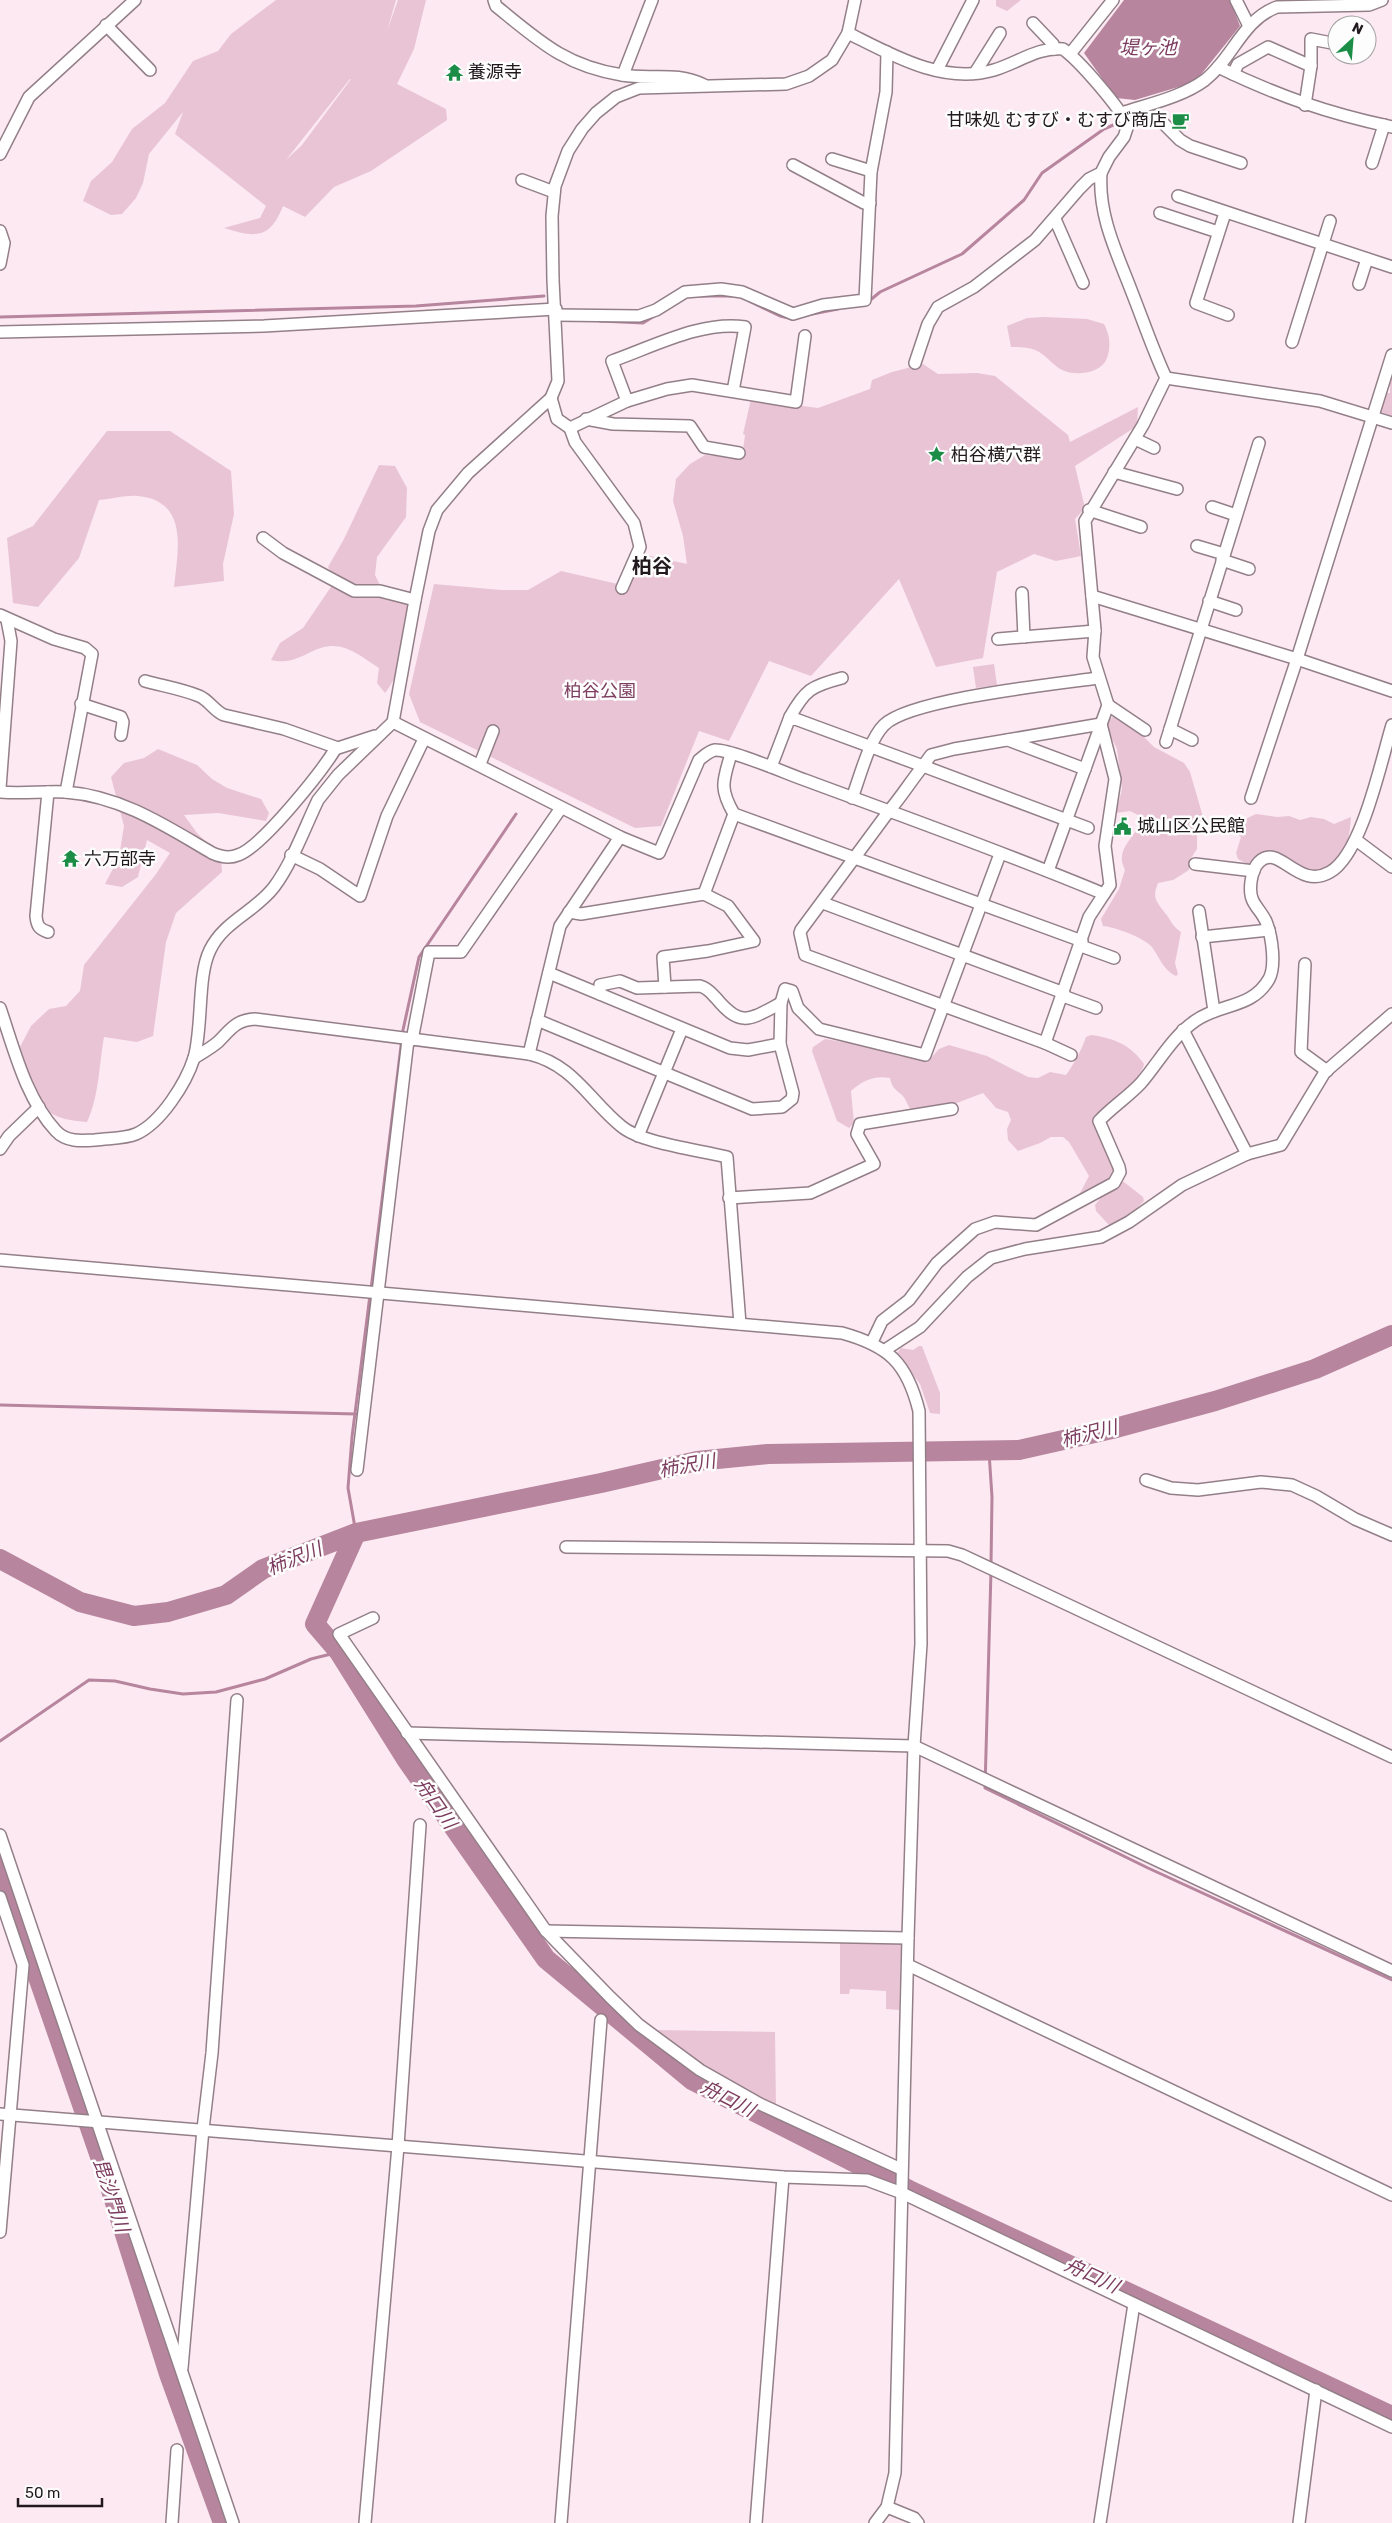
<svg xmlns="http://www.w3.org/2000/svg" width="1392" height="2523" viewBox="0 0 1392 2523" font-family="Rubik,'Noto Sans JP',sans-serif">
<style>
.green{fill:#e9c4d5;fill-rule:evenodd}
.water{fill:#b7859d}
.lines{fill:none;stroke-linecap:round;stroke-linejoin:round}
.stream{stroke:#b7859d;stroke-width:3}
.river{stroke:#b7859d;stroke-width:20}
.minor-casing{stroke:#937f88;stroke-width:14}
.minor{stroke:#fff;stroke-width:11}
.labels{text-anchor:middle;stroke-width:5;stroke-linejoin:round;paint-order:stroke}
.poi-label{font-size:18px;fill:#21191d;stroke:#fcfdfc;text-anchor:start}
.park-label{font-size:18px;fill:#7e3e60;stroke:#fcfdfc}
.water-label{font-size:19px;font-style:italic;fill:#7c3b5e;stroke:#fcfdfc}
.quarter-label{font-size:20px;font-weight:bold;fill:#21191d;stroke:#fcfdfc}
</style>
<rect width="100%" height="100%" fill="#fce9f2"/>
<g class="green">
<path d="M276,0H396L387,31L398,0H426L414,49L397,84L446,109L447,120L371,171L334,187L305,217L283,206C270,239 256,238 224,228L260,218L266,206L175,134L183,112L149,154L143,183L136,198L122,214L111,215L83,201L91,181L112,162L132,129L165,103L193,61L218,51L231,34ZM351,79L302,145L286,160L350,79Z"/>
<polygon points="996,0 1021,0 1007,11 996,6"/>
<path d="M1045,317L1087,319L1104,324C1110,335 1111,346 1107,358C1101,374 1074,377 1060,369C1051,363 1044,353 1035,350C1028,347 1019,347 1011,347L1007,326L1027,318Z"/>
<polygon points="923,364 938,374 977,373 995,376 1068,435 1070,442 1138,407 1137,426 1075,466 1085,508 1075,519 1081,556 1056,561 1034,554 997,572 983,658 936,667 899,579 811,676 769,661 729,741 699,731 661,826 635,828 420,722 409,694 434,584 501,590 528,590 561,571 622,585 646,555 687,564 683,536 673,501 676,479 690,464 705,455 742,458 745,435 743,434 751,399 818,408 870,389 872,380 892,372"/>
<polygon points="1392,364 1392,416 1381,412 1386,393 1390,393 1390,384 1387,379"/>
<path d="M107,431H170L231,471L234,514L223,564L224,581L174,587C178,550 189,501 138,496C126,495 112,499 99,500L79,558L38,607L13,603L7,538L33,526Z"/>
<path d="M379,465L395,466L407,488L406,517L377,557L375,575L384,593L409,599C407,633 407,665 385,693L377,683L379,668C365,659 351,647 334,646C313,644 298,667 271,660L280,643L303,628L335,581L328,567L344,539Z"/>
<polygon points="994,664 997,685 976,688 973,667"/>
<path d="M1114,716L1141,734L1154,747L1184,763L1190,772L1203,817L1197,831V849L1189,861V870L1173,880L1158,883C1152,898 1156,901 1165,913C1171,920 1172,926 1181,932L1175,963L1178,974L1176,976C1162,969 1160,957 1151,946C1142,937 1115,927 1103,926L1101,919L1119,889L1125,870C1115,851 1131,840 1141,824L1138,815L1130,811L1116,813L1122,789L1117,749L1107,729L1106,723Z"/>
<path d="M158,749L197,765L212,779L227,788L261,799L269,813L266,821L218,813L184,815L197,833L221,857L222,872L176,913L166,942L153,1036L137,1042L104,1037C99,1065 99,1097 87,1122C74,1121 55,1119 46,1109C36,1099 24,1061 20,1047L31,1026L49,1009L66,1006L80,991L84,965L156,874L170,853L147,840L138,877L122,887L105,884L119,857L124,826L111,777L124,763L144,758Z"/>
<path d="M1256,814L1278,817L1289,816L1300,820L1311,817L1324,819L1334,824L1351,817C1349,849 1343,859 1314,875C1290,863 1295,854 1264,852L1249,865L1238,859L1236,853L1241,837L1230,828L1233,825Z"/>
<path d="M1091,1035C1114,1038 1131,1045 1144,1064C1143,1073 1123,1096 1115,1103C1108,1109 1103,1109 1097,1117L1116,1171L1113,1179L1079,1195L1089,1176L1069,1142L1063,1137H1051L1040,1143L1018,1151L1008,1140L1007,1129L1011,1120L1008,1112L996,1108L983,1093L949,1106L914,1112C906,1106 908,1101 902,1095C895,1089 892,1088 890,1078C874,1075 862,1081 851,1091L854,1123L849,1128L837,1121L812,1051L813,1047L825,1039L879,1048L898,1056L931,1058L939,1049L949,1045L987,1056L1028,1077L1038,1078L1050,1072L1066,1075C1074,1064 1082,1049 1086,1037Z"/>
<polygon points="1119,1182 1124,1182 1143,1197 1144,1201 1129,1216 1110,1226 1096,1211 1095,1205 1103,1195"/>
<polygon points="919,1346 922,1346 940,1393 940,1414 930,1413 920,1384 897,1353 901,1348 913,1350"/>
<polygon points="840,1942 901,1944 899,2010 886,2009 886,1991 850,1989 849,1994 840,1994"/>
<polygon points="656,2030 775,2032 776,2108 725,2080 656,2033"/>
</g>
<polygon class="water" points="1124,0 1230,0 1240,26 1195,82 1135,100 1116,98 1084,53"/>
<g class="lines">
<g class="stream">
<polyline points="700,296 734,296"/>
<polyline points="749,301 780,316 789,318"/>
<polyline points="868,302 880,292 962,254 1024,200 1042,173 1104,129 1118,123"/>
<polyline points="807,315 838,309"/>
<polyline points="0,317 416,306 544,296"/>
<polyline points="600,321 643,323 656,315"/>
<polyline points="371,1289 403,1030 419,957 516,814"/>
<polyline points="0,1405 356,1414"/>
<polyline points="989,1452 992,1497 991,1565"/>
<polyline points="356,1533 348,1488 352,1437 370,1295"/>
<polyline points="991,1571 985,1788 1148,1868 1392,1980"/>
<polyline points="0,1741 89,1680 115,1681 150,1689 183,1694 216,1692 265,1679 311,1659 339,1652"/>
</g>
<g class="river">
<polyline points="356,1533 315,1624 339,1652 406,1759 546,1959 692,2080 909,2190 1392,2416"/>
<polyline points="0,1559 80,1602 134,1616 168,1612 226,1595 263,1569 356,1533 601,1483 697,1461 768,1454 1019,1450 1112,1429 1215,1401 1315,1369 1392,1335"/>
<polyline points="0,1867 105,2171 169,2374 223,2523"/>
</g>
<defs>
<g id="minor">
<path d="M494,0L496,6C539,41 565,66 622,75C651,80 676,71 704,85"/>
<polyline points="1236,0 1249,26"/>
<polyline points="1033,23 1053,44 1054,49"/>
<polyline points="106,25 150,70"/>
<path d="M848,33C892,55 943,85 994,70C1018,63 1037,47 1063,49C1080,61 1119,107 1128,125L1124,137L1109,157L1101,173L1089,179L1080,188L1035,240L974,287L938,307L928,324L915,363"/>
<polyline points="1070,54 1113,0"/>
<polyline points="1311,66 1311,39 1337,44"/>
<path d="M1218,67C1278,96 1327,113 1392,127"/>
<polyline points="937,70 973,0"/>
<polyline points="975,73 1000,33"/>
<polyline points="1233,74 1238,64 1268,47 1311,66 1305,105"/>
<polyline points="623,75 652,0"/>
<path d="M1122,113C1149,104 1182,97 1205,80C1233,58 1242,20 1277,7L1369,5L1382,0"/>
<polyline points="1127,123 1156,116 1180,140 1190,146 1241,163"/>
<polyline points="0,154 29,97 135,0"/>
<polyline points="832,159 871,171"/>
<polyline points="1372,163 1384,125"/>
<polyline points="793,165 864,203 870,203"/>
<polyline points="522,180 554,192"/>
<polyline points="1178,196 1392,267"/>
<polyline points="1160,213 1218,232"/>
<polyline points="1225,213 1196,303 1228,315"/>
<polyline points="1055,219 1083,283"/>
<polyline points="0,231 4,243 0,264"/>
<polyline points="1359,284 1367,259"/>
<polyline points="556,315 639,316 656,310 685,292 721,289 742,292 793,314 823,305 865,300 871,172 886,92 887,52"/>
<polyline points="0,332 264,326 556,309"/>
<polyline points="1292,342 1330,221"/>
<polyline points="1166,378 1320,401 1392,423"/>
<path d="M733,391L745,327C703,320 652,347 612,361L627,401L667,389L692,385L796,402L805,336"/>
<polyline points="551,398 557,419 570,428 627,401"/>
<polyline points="586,419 613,424 690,426 704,447 739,453"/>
<polyline points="570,428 575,442 634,523 640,547 622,588"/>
<polyline points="1135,439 1154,448"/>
<polyline points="1114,472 1177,489"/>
<polyline points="1212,507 1236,515"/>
<polyline points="1089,510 1141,527"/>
<polyline points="263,538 283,553 354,591 380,591 415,600"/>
<polyline points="1197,546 1224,554"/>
<polyline points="1222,560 1249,569"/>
<polyline points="1022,593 1024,637"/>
<polyline points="1092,596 1297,659 1392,691"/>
<polyline points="1209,601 1236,610"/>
<polyline points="0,615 54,639 85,648 92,654 66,792"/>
<polyline points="998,639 1095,631"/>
<path d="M145,681C163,686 182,689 199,696C209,700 214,711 224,715L284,729L338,748L375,736"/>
<polyline points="81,704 121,717 123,722 121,735"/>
<polyline points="1108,705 1145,730"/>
<path d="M790,717C805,690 811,686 842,678"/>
<path d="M393,722L620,837L659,853L699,760C704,756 709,751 715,750C730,749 788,774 805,780C905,817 1006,853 1104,894L1089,917L1045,1043L805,955L800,933L801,930L889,811C901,797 911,781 923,766L790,717L771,767"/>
<polyline points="1170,729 1192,740"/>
<polyline points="1008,740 1085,769"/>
<polyline points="1166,742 1259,443"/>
<path d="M731,754C723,781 719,788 734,814L1082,941"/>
<polyline points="480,764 493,731"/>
<polyline points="0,788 11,641 7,620"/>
<path d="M0,792C22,794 43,791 65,792C121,796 166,826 212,853C221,857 229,859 238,855C262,847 322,771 336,748"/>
<path d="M48,792L36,916C37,926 39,929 48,932"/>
<path d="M852,798C860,777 869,740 884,725C910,699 1056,684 1098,678"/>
<polyline points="1251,798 1297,659 1392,355"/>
<polyline points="1088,828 923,766 931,755 954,749 1101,724 1115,779 1105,846 1110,885 1104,894"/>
<polyline points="1356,840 1392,867"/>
<polyline points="291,855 320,869 360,896 387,816 424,739"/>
<polyline points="1195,864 1254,871"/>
<path d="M1048,871L1108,705L1093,657L1095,630L1085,521L1143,425L1166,378C1153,350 1144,323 1133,295C1118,255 1098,217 1101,173"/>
<polyline points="704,894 734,814"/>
<polyline points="823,903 1064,993"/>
<polyline points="1199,911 1214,1011"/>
<polyline points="569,912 581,914 704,894 728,906 754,941 708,951 663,957 665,987"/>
<polyline points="1202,937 1269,930"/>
<polyline points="1081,946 1114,958"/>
<polyline points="1305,964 1301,1052 1327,1071"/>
<polyline points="549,973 730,1048 748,1050 780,1044"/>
<path d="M600,994V985L620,981L637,988L700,986C708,988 711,993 716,998C741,1028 749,1020 781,1003"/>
<polyline points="1063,996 1096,1008"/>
<path d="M0,1008C14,1049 26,1099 56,1131C66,1142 81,1141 95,1140C108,1138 124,1139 136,1134C161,1123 186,1083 194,1058C203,1027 197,976 210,950C224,921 255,912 274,887C292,863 305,827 318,800L338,775L393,722L415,600L429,531L437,510L468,473L551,398L558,381L553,280L552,216L555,186L568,151L582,129L596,113L616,97L639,88L786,84L809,76L832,60L848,33L855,0"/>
<polyline points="537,1020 752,1109 782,1107 792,1099 793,1093 780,1044 781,1003 785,989 792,991 798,1008 819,1029 925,1055 1000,854"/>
<polyline points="1183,1030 1247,1154"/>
<polyline points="412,1040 429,952 461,952 561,808"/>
<polyline points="1045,1043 1071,1055"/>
<polyline points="529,1054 560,926 620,837"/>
<path d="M194,1058C202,1053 211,1048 218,1042C231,1029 236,1020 255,1019L529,1054C574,1065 588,1099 621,1126C640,1143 700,1150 727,1157L740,1324"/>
<polyline points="638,1136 682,1029"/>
<polyline points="0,1149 9,1136 39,1107"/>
<polyline points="729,1198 810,1193 874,1164 857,1134 860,1124 952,1109"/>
<path d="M0,1260L842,1333C889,1346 907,1363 919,1411L921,1644L914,1746L908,1938L895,2473L887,2507L875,2523"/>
<path d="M872,1342L882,1321L909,1300L937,1263L975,1229L995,1222L1036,1225L1114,1183L1120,1172L1119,1167L1099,1121C1112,1107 1128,1097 1141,1083C1159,1062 1172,1037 1195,1021C1220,1003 1252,1009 1269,979C1276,966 1272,938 1267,924C1264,915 1257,909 1253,901C1248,891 1251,870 1259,862C1279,842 1298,891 1330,872C1362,854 1381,761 1392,725"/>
<polyline points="885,1350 920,1327 967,1277 991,1258 1025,1249 1101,1237 1129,1222 1182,1185 1247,1154 1281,1145 1325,1072 1392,1014"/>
<polyline points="357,1470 408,1040"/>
<polyline points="1146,1480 1171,1488 1198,1490 1261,1482 1292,1485 1316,1496 1355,1519 1392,1535"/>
<polyline points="566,1547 948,1551 962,1555 1392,1757"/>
<polyline points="373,1618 339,1634 546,1931 610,1997 639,2025 700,2070 760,2104 901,2169"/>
<polyline points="407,1733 914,1746 1392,1971"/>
<polyline points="0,1835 233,2523"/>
<polyline points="0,1897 23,1965 0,2232"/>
<polyline points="546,1931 908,1938"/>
<polyline points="908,1965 1392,2195"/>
<polyline points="0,2114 783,2177 867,2180 902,2193 1392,2427"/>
<polyline points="182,2368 203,2129 212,2053 237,1700"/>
<polyline points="887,2507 914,2518 918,2523"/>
<polyline points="172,2523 177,2450"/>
<polyline points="365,2523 398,2146 420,1825"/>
<polyline points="561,2523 601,2020"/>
<polyline points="756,2523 783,2177"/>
<polyline points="1100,2523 1134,2304"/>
<polyline points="1299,2523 1316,2390"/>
</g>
</defs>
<use href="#minor" class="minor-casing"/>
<use href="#minor" class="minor"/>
</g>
<defs>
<symbol id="temple-bare" viewBox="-9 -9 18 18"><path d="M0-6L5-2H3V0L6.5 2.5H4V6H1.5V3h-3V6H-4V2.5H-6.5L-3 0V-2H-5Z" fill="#1c8d47" stroke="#fcfdfc" stroke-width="2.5" paint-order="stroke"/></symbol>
<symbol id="cafe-bare" viewBox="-9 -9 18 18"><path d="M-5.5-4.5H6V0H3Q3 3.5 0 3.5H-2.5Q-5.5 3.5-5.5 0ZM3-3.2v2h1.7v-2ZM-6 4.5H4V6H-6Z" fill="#1c8d47" stroke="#fcfdfc" stroke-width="2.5" paint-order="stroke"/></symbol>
<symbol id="sight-bare" viewBox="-9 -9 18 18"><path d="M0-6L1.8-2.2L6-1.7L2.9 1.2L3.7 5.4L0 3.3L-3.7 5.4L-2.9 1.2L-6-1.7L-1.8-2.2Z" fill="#1c8d47" stroke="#fcfdfc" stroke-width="2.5" paint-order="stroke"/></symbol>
<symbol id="civic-bare" viewBox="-9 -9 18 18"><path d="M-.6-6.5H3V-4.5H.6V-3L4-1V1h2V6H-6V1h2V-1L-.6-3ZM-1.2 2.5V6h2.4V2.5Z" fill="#1c8d47" stroke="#fcfdfc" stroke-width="2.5" paint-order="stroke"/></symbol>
</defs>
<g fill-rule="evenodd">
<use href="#temple-bare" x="442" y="60" width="25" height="25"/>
<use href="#cafe-bare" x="1168" y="108" width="25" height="25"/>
<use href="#sight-bare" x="924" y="442" width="25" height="25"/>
<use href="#civic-bare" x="1110" y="814" width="25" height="25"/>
<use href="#temple-bare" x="58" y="846" width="25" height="25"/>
</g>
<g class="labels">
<g class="poi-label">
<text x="468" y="78">養源寺</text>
<text x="1167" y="126" text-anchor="end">甘味処 むすび・むすび商店</text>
<text x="951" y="461">柏谷横穴群</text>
<text x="1137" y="832">城山区公民館</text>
<text x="84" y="865">六万部寺</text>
</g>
<g class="park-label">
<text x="600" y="697">柏谷公園</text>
</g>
<g class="water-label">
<text x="1148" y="54">堤ヶ池</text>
<text transform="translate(1089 1433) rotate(-14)" y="7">柿沢川</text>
<text transform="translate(687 1465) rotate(-10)" y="7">柿沢川</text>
<text transform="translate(294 1558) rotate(-22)" y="7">柿沢川</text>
<text transform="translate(436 1803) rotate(55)" y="7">舟口川</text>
<text transform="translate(728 2098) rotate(27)" y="7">舟口川</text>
<text transform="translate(112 2195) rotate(72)" y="7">毘沙門川</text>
<text transform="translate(1092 2275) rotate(25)" y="7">舟口川</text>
</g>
<g class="quarter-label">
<text x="652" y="573">柏谷</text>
</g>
</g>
<g transform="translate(1352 40) rotate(26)"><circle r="24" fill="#fcfdfc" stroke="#a4a2a3"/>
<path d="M0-4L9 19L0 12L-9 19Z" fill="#1c8d47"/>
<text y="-8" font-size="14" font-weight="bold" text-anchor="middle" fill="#21191d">N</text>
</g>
<path d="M18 2498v8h84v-8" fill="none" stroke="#21191d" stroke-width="2.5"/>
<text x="25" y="2498" font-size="15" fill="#21191d" stroke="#fcfdfc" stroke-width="4" paint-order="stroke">50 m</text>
</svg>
